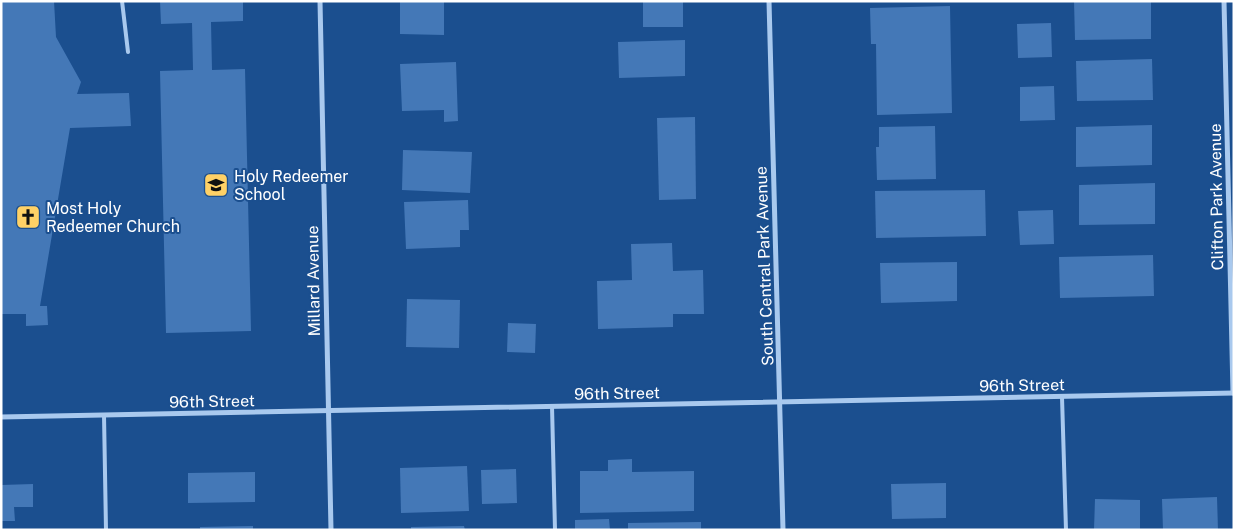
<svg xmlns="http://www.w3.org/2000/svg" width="1235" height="531" viewBox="0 0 1235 531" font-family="'Public Sans',sans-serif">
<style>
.building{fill:#4478b7}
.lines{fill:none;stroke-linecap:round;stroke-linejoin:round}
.lane{stroke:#a9c9ee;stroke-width:4}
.street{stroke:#a9c9ee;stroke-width:5}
.labels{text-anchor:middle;stroke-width:4;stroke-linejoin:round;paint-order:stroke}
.poi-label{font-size:16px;fill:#fff;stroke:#1b4f8f;text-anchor:start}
.street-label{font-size:16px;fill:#fff;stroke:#1b4f8f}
</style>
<rect width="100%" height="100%" fill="#1b4f8f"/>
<g class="building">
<polygon points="54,1 56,37 81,82 77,94 129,93 131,126 70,128 40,306 47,306 48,325 26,326 26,314 1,314 1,2"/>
<polygon points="160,1 243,1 243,21 211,22 212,70 245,69 251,331 166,333 160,71 193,70 192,23 161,24"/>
<polygon points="400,1 444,1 444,35 400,34"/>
<rect x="643" y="1" width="40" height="26"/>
<polygon points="1074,1 1151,1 1151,39 1075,40"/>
<polygon points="950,6 952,113 877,115 876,44 871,44 870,8"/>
<polygon points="1051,23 1052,57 1018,58 1017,24"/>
<polygon points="685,40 685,76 619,78 618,42"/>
<polygon points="1152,59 1153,100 1077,101 1076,61"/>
<polygon points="456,62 458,121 444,122 444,110 402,111 400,64"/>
<polygon points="1054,86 1055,120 1020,121 1020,87"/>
<polygon points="695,117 696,199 659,200 657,118"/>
<polygon points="1152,125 1152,165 1076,167 1076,127"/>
<polygon points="935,126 936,179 877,180 876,147 879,147 879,127"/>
<polygon points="403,150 472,152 470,193 402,190"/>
<polygon points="1155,183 1155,224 1079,225 1079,185"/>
<polygon points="985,190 986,236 876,238 875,191"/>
<polygon points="468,200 469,230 460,230 460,247 406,249 404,202"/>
<polygon points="1053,210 1054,244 1020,245 1018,211"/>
<polygon points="672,243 673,271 703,270 704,314 673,314 673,327 598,329 597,281 632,280 631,244"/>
<polygon points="1153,255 1154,296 1060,298 1059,257"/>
<polygon points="957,262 957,301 881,303 880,263"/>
<polygon points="407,299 460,300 459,348 406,347"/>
<polygon points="508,323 536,324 535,353 507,352"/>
<polygon points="632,459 632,472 694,471 694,511 580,513 580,471 608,471 608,460"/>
<polygon points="467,466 469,511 401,513 400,468"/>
<polygon points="516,469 517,503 482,504 481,470"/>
<polygon points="255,472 255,502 188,503 188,473"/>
<polygon points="946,483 946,518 892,519 891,484"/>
<polygon points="33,484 33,507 14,507 15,521 1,521 1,485"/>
<polygon points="1217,497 1218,530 1163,530 1162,499"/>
<polygon points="1095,499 1140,500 1140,530 1094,530"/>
<polygon points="609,519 610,530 575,530 575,520"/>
<polygon points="701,522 701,530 628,530 628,523"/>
<polygon points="253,526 253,530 200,530 200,527"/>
<polygon points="464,526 465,530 411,530 411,527"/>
</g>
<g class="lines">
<g class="lane">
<polyline points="122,1 128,52"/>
<polyline points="1062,397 1066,530"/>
<polyline points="552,406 555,530"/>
<polyline points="104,415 106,530"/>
</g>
<g class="street">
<polyline points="320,1 331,530"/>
<polyline points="769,1 783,530"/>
<polyline points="1224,1 1233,393"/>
<polyline points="1,417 1234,393"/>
</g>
</g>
<defs>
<symbol id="school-square" viewBox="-11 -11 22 22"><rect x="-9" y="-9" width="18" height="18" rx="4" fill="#ffd166" stroke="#1b4f8f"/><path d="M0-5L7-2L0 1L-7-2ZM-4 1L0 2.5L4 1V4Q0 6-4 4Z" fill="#111"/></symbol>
<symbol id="church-square" viewBox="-11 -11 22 22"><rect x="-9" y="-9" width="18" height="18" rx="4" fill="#ffd166" stroke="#1b4f8f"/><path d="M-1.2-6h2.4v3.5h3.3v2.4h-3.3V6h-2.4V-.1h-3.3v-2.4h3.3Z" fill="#111"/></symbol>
</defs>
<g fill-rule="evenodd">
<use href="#school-square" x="202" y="171" width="28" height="28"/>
<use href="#church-square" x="14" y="203" width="28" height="28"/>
</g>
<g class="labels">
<g class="poi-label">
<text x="234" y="182">Holy Redeemer<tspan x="234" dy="18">School</tspan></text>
<text x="46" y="214">Most Holy<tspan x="46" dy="18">Redeemer Church</tspan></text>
</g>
<g class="street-label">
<text transform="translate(1216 197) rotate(-91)" y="6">Clifton Park Avenue</text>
<text transform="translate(764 266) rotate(-92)" y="6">South Central Park Avenue</text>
<text transform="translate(313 281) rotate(-91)" y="6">Millard Avenue</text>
<text transform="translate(1022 385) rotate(-1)" y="6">96th Street</text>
<text transform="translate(617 393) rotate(-1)" y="6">96th Street</text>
<text transform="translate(212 401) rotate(-1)" y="6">96th Street</text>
</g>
</g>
<rect width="1235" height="531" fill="none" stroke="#ffffff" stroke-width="5"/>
</svg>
